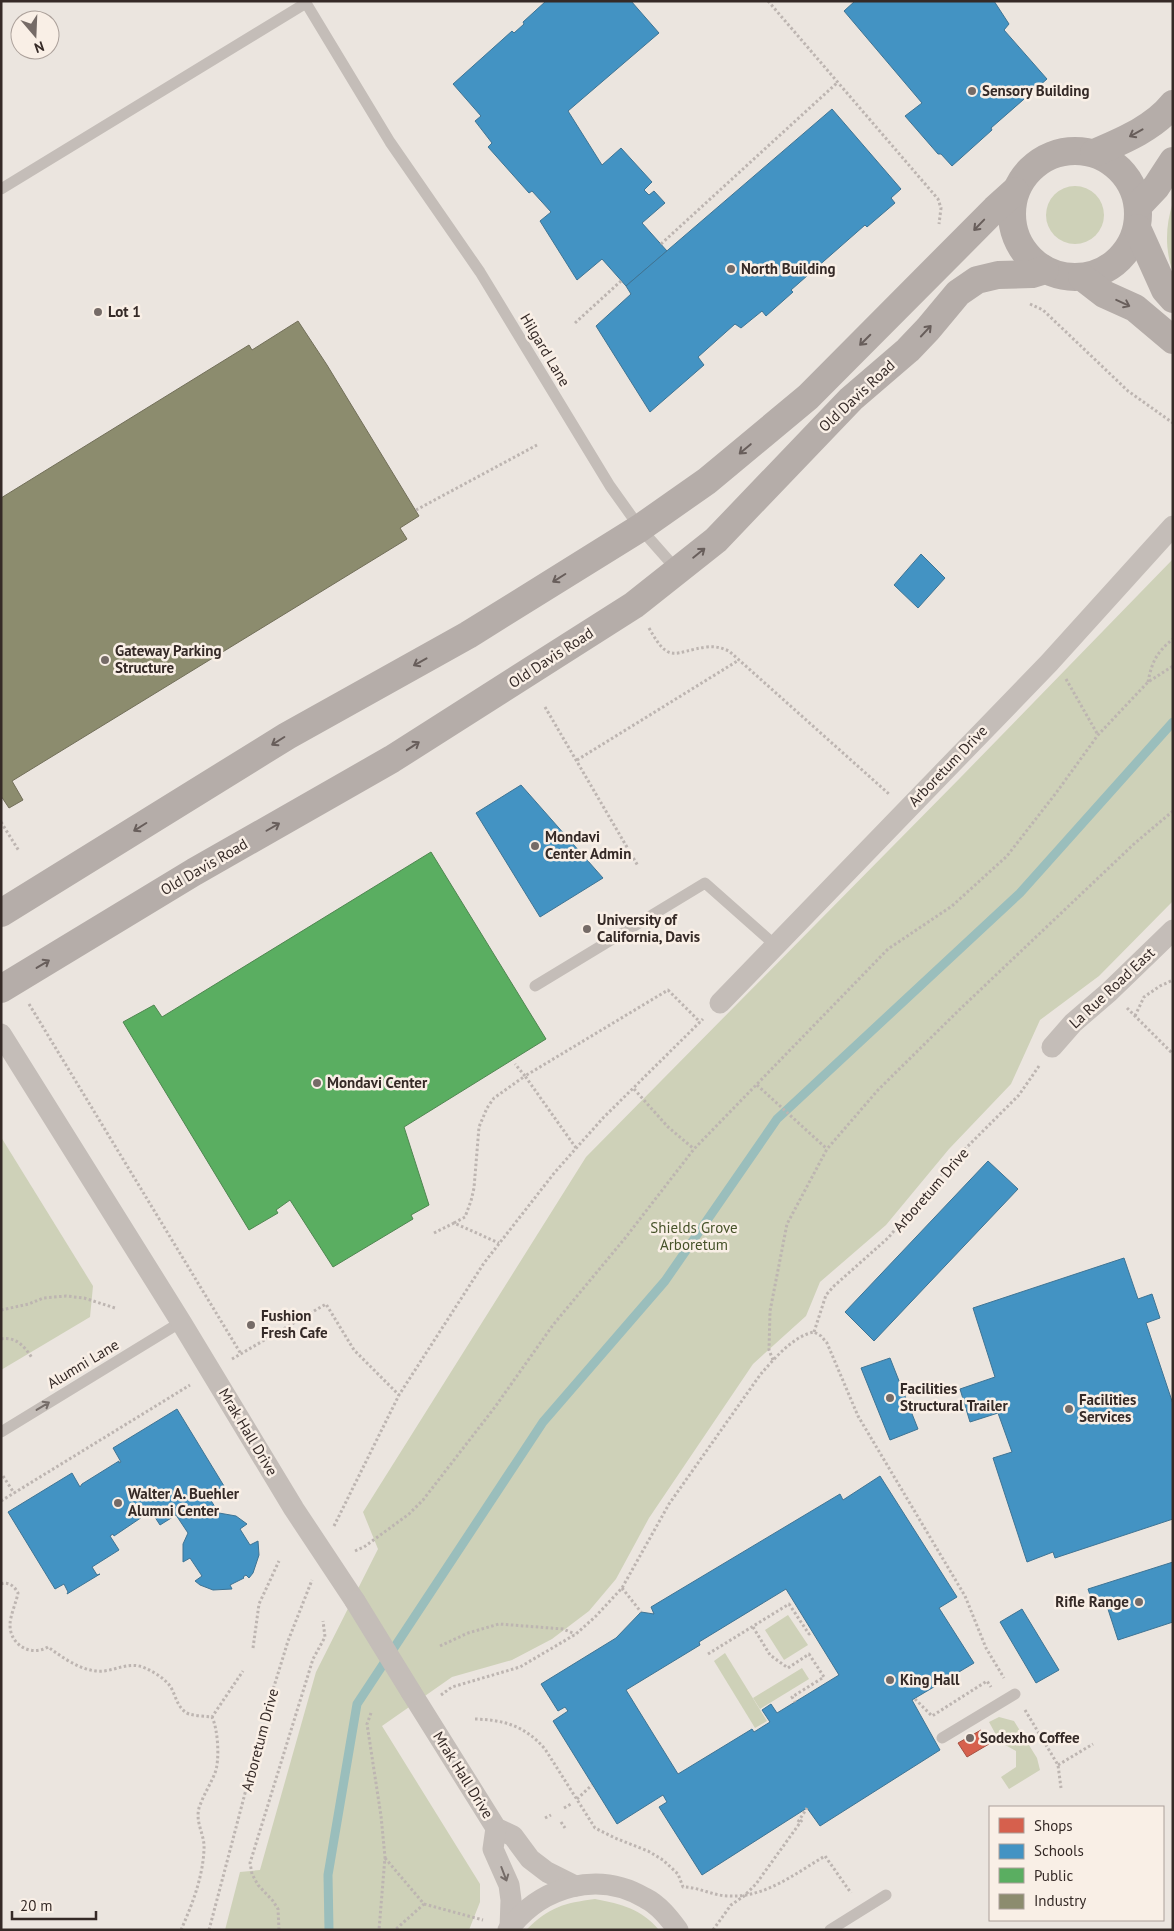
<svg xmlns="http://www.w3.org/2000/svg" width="1174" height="1931" viewBox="0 0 1174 1931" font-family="'PT Sans',sans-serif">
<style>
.green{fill:#ced1b8}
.shops{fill:#d6604d;stroke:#a65042}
.schools{fill:#4393c3;stroke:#3f7494;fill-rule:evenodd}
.public{fill:#5aae61;stroke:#4f8650}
.industry{fill:#8c8c6e;stroke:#726f59}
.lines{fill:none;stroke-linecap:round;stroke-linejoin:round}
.stream{stroke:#9abebc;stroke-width:9}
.path{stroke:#bdb5b1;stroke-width:3;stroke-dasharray:2.5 2.5;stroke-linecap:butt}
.lane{stroke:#c4bdb8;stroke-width:11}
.street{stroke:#c4bdb8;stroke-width:21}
.secondary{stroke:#b5ada9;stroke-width:28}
.street-bridge{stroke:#c4bdb8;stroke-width:21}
.oneway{stroke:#685e5b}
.oneway2{stroke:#756c68}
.poi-dot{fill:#756b67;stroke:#f9efe6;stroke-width:2}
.labels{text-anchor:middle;stroke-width:5;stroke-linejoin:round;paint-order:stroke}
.poi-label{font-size:15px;font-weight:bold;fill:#352a27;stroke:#f9efe6;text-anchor:start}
.street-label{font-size:15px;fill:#352a27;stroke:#f9efe6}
.park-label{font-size:15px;fill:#47532a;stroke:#f9efe6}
</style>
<rect width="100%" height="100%" fill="#ebe5df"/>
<g class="green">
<circle cx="1075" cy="215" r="29"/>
<path d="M1173,202V273C1165,249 1165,227 1173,202Z"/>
<polygon points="1173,559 1173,901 1099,976 1040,1020 1011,1084 949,1149 886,1225 820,1282 806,1316 753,1364 649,1518 616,1579 589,1611 552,1639 512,1660 452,1677 382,1726 480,1884 480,1902 469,1930 225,1930 240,1872 260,1870 316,1672 378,1549 363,1512 586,1157 961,777"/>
<polygon points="1,1137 93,1286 90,1317 1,1370"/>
<polygon points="788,1615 808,1645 784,1660 765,1630"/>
<polygon points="725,1653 767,1721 755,1728 714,1661"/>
<polygon points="802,1668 809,1679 760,1709 753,1698"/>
<polygon points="999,1717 1014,1721 1037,1758 1040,1770 1009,1789 1001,1777 1016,1767 1016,1751 1000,1742 989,1722"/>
<path d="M595,1899C622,1904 641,1909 659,1930H526C549,1907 564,1903 595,1899Z"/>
</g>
<polygon class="shops" points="981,1730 989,1744 967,1757 958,1743"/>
<g class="schools">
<polygon points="546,1 631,1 659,33 568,111 602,165 621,148 652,182 644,190 649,195 654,191 665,203 642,223 667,251 626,286 602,259 577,280 540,221 551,212 532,191 529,193 488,147 492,143 475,121 481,116 453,84 512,31 514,33 524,24 523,22"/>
<polygon points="855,1 994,1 1009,24 1004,30 1047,79 991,128 992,130 952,166 941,154 938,154 905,116 922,103 844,11"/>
<polygon points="832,109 901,189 891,198 895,203 867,227 865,225 791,290 793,292 766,316 762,311 741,328 735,324 698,357 704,365 650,412 596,326 631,294 626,286"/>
<polygon points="921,554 945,578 918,608 894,585"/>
<polygon points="521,785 603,878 540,917 476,813"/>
<polygon points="988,1161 1018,1189 874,1341 845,1312"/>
<polygon points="1124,1258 1138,1299 1152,1294 1160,1318 1146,1323 1173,1404 1173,1519 1055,1558 1053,1552 1027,1562 993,1458 1012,1452 998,1413 970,1422 960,1389 995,1377 973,1308"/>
<polygon points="890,1358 918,1429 890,1440 861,1368"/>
<polygon points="177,1409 224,1486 208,1496 219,1513 236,1516 247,1524 240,1529 250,1545 258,1541 259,1555 253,1573 249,1578 246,1575 243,1577 244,1578 230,1585 232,1589 213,1590 200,1585 195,1581 202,1576 190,1558 183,1562 183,1544 188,1533 176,1515 160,1525 151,1511 114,1536 113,1534 110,1536 119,1550 92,1567 97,1575 100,1574 67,1594 68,1592 64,1584 55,1589 8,1512 72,1473 80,1487 82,1484 119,1461 119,1463 121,1462 113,1448"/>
<path d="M880,1476L957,1597L939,1608L974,1663L912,1700L940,1750L820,1826L807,1808L702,1875L659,1807L667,1802L663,1795L617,1824L553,1721L568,1711L565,1707L558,1711L541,1684L616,1638L641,1612L654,1614L651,1607L840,1494L843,1500ZM786,1589L839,1675L777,1713L771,1704L762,1710L770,1722L754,1732L752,1729L678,1774L626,1690L700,1645L699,1642Z"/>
<polygon points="1173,1562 1173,1622 1118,1640 1105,1600 1093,1604 1088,1589"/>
<polygon points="1022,1609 1059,1670 1036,1683 1000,1622"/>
</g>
<polygon class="public" points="431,852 546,1039 404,1127 429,1205 411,1215 413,1219 333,1267 290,1200 276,1210 278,1213 249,1230 123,1022 154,1005 162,1017"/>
<polygon class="industry" points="298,321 327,365 419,516 400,528 407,539 12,781 23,800 9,808 1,796 1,498 249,345 252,350"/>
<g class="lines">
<polyline class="stream" points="329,1930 328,1875 357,1704 543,1422 665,1281 777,1119 1020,893 1173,722"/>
<g class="path">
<polyline points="768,1 938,199 941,208 939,224"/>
<polyline points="661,244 838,82"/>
<polyline points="1030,304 1043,310 1128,391 1173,423"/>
<polyline points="575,323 621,281"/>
<polyline points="416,510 537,445"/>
<path d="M649,628C670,666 674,651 707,647C715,646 722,648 729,651L889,794"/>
<polyline points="1066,679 1098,735"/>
<path d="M1148,682C1152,661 1157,652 1173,639"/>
<polyline points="545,707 638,866"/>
<polyline points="577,760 739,660"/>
<polyline points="1,822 19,851"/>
<polyline points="29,1004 241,1354"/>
<polyline points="1127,1008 1173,1054"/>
<polyline points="1135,1016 1144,997 1160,986 1173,980"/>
<polyline points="757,1085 827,1149"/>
<polyline points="634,1089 668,1127 694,1149"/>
<polyline points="576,1148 525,1076 668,990 700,1022"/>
<polyline points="454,1223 465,1217 471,1201 474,1188 479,1127 487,1108 494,1098 525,1076 515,1064"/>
<polyline points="434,1233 454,1223 499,1243"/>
<polyline points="1,1310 29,1304 43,1298 66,1296 84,1298 115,1308"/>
<polyline points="814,1332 826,1295 834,1286 888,1238 955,1159 1019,1095 1039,1066"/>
<path d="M1,1339C16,1336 25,1347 32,1358"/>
<polyline points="232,1359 326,1304 354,1350 399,1395"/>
<polyline points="773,1360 769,1350 770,1311 787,1224 827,1149 878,1090 958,1011 1135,843 1173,811"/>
<polyline points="3,1476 14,1493"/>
<polyline points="1,1501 190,1385"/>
<polyline points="334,1526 399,1395 484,1263 555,1172 603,1118 703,1019"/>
<polyline points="355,1551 364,1547 409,1514 423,1500 495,1407 553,1325 626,1237 694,1149 888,949 952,906 1007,856 1056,793 1098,735 1148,682 1173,666"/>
<path d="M1,1584C9,1581 15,1587 18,1593C16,1603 10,1616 10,1625C10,1645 31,1657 48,1647C62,1657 78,1669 96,1671C113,1673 128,1660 145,1668C154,1672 164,1678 170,1686C176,1695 177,1709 189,1714C196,1716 205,1716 212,1717L243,1671"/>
<polyline points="622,1588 641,1612"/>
<polyline points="753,1627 770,1655 788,1668 809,1654 824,1677 792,1697 795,1702"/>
<polyline points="440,1646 468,1633 499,1624 563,1629 575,1634"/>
<polyline points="253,1648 259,1604 279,1561"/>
<polyline points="708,1654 789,1604 809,1634 812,1632"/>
<path d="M441,1695L452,1687L520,1667L576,1634L596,1616L622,1588L669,1504L760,1375C774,1359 793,1336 814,1332L821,1336L827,1343L858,1416L965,1596L986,1648L1004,1678"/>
<polyline points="915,1699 932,1716 987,1681 991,1687"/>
<polyline points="1025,1710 1058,1765 1061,1788"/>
<polyline points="371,1713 367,1724 381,1816 385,1857 379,1930"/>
<path d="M475,1719C505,1720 525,1726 545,1749L595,1828L615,1838L648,1851L663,1860L678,1874L683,1887C699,1887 713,1896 729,1896C765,1898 796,1873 825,1856L851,1893"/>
<polyline points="1058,1765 1093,1744"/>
<polyline points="577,1799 592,1785"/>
<polyline points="564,1808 571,1804"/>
<polyline points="545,1818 551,1815"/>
<polyline points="561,1822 565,1828"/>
<polyline points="798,1822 807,1808"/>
<polyline points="385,1858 424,1904 395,1930"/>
<polyline points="424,1904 483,1920"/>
<path d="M181,1930C192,1905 203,1877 204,1849C205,1835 195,1823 199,1808C203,1796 210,1785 215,1773C220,1760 218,1729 212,1717"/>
<polyline points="209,1930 268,1706 288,1641 312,1580"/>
<polyline points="279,1930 278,1909 273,1901 258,1885 252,1874 250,1863 313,1659 325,1637 323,1621"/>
<polyline points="713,1930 731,1905 744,1896 756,1884 802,1820"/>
</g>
<g class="lane">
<polyline points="1,189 306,3 390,142 480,272 610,486 640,528 678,571"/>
<polyline points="535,986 705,883 775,945"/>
<polyline points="1,1432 181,1322"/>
<polyline points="942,1738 1015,1694"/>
<polyline points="830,1930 886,1895"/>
</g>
<g class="street">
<polyline points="720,1003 1049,663 1173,526"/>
<polyline points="1,1034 181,1322 294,1509 355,1601"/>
<polyline points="1052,1047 1073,1023 1109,992 1173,930"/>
<polyline points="411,1692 496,1828 513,1836 530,1859 547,1872 575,1886"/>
<polyline points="496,1828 493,1849 509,1885 511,1900 510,1928"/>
<path d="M508,1930C541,1886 598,1870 645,1898C659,1905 669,1918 678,1930"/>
</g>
<g class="secondary">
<circle cx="1075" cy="214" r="63"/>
<path d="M1094,153C1122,141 1154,128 1173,104"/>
<polyline points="1138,206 1156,187 1173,161"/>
<polyline points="1137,228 1165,290 1173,299"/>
<polyline points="1082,277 1104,294 1135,308 1173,340"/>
<polyline points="1,913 287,736 468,635 640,528 707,481 808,397 995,209 1015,191"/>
<polyline points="1,989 194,872 392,759 634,605 716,540 851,399 908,350 928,329 958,293 977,280 998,275 1032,274 1045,270"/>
</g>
<polyline class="street-bridge" points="355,1601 411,1692"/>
</g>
<defs><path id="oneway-shaft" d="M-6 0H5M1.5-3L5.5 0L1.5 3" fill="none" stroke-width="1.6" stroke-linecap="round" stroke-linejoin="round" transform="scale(1.25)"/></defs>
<g class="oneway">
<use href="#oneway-shaft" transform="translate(1136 133) rotate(151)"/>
<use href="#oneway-shaft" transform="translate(979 225) rotate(134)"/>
<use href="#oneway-shaft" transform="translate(1123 303) rotate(25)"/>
<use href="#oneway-shaft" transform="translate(926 331) rotate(-47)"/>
<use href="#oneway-shaft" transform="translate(865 340) rotate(135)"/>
<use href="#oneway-shaft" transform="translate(745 449) rotate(140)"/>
<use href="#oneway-shaft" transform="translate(699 553) rotate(-39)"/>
<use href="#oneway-shaft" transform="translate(559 578) rotate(148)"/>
<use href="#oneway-shaft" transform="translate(420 662) rotate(151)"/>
<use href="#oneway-shaft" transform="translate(278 741) rotate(148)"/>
<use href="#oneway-shaft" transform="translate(413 746) rotate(-33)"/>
<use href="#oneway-shaft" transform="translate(140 827) rotate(148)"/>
<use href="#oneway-shaft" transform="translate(273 827) rotate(-30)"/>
<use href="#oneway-shaft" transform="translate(43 964) rotate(-31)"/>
</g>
<g class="oneway2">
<use href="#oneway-shaft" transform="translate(43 1406) rotate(-31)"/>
<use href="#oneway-shaft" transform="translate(504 1874) rotate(69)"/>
</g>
<g class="poi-dot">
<circle cx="972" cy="91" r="5"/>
<circle cx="731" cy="269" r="5"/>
<circle cx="98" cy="312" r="5"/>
<circle cx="105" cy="660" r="5"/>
<circle cx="535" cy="846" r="5"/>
<circle cx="587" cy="929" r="5"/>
<circle cx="317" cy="1083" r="5"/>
<circle cx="251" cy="1325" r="5"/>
<circle cx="890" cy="1398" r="5"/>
<circle cx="1069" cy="1409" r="5"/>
<circle cx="118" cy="1503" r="5"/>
<circle cx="1139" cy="1602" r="5"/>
<circle cx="890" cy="1680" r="5"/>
<circle cx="970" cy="1738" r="5"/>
</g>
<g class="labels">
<g class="poi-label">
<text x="982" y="96">Sensory Building</text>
<text x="741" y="274">North Building</text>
<text x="108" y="317">Lot 1</text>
<text x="115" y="656">Gateway Parking<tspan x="115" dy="17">Structure</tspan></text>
<text x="545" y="842">Mondavi<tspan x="545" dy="17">Center Admin</tspan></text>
<text x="597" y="925">University of<tspan x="597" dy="17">California, Davis</tspan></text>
<text x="327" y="1088">Mondavi Center</text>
<text x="261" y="1321">Fushion<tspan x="261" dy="17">Fresh Cafe</tspan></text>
<text x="900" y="1394">Facilities<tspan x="900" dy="17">Structural Trailer</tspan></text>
<text x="1079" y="1405">Facilities<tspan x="1079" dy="17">Services</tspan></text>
<text x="128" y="1499">Walter A. Buehler<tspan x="128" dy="17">Alumni Center</tspan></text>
<text x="1129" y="1607" text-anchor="end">Rifle Range</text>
<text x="900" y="1685">King Hall</text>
<text x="980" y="1743">Sodexho Coffee</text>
</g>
<g class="street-label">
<text transform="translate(545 350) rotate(59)" y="5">Hilgard Lane</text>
<text transform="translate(857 396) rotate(-43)" y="5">Old Davis Road</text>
<text transform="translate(551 658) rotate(-33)" y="5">Old Davis Road</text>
<text transform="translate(948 766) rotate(-46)" y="5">Arboretum Drive</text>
<text transform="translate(204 867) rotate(-30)" y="5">Old Davis Road</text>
<text transform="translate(1112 988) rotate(-43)" y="5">La Rue Road East</text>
<text transform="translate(931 1190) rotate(-49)" y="5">Arboretum Drive</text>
<text transform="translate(83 1364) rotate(-31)" y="5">Alumni Lane</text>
<text transform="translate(248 1432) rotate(59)" y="5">Mrak Hall Drive</text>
<text transform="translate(260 1740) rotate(-75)" y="5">Arboretum Drive</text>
<text transform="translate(463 1775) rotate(58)" y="5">Mrak Hall Drive</text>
</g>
<g class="park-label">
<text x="694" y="1233">Shields Grove<tspan x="694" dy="17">Arboretum</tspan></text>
</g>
</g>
<rect width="1174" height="1931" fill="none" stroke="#352a27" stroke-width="5"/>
<rect x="989" y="1806" width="175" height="115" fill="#f9efe6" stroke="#aba09a"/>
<rect x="999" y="1818" width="25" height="15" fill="#d6604d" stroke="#aba09a"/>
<text x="1034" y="1831" font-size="15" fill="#352a27">Shops</text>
<rect x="999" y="1844" width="25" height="15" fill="#4393c3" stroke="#aba09a"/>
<text x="1034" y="1856" font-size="15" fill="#352a27">Schools</text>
<rect x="999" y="1868" width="25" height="15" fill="#5aae61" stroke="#aba09a"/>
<text x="1034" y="1881" font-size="15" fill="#352a27">Public</text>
<rect x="999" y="1894" width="25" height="15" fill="#8c8c6e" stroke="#aba09a"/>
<text x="1034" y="1906" font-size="15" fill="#352a27">Industry</text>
<g transform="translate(35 35) rotate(161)"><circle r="24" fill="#f9efe6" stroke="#aba09a"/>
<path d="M0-4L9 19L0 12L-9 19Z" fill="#756b67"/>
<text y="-8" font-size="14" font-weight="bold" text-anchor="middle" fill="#352a27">N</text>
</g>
<path d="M12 1911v8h84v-8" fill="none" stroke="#352a27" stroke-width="2.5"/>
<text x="20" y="1911" font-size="15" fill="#352a27" stroke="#f9efe6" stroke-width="4" paint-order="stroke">20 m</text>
</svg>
